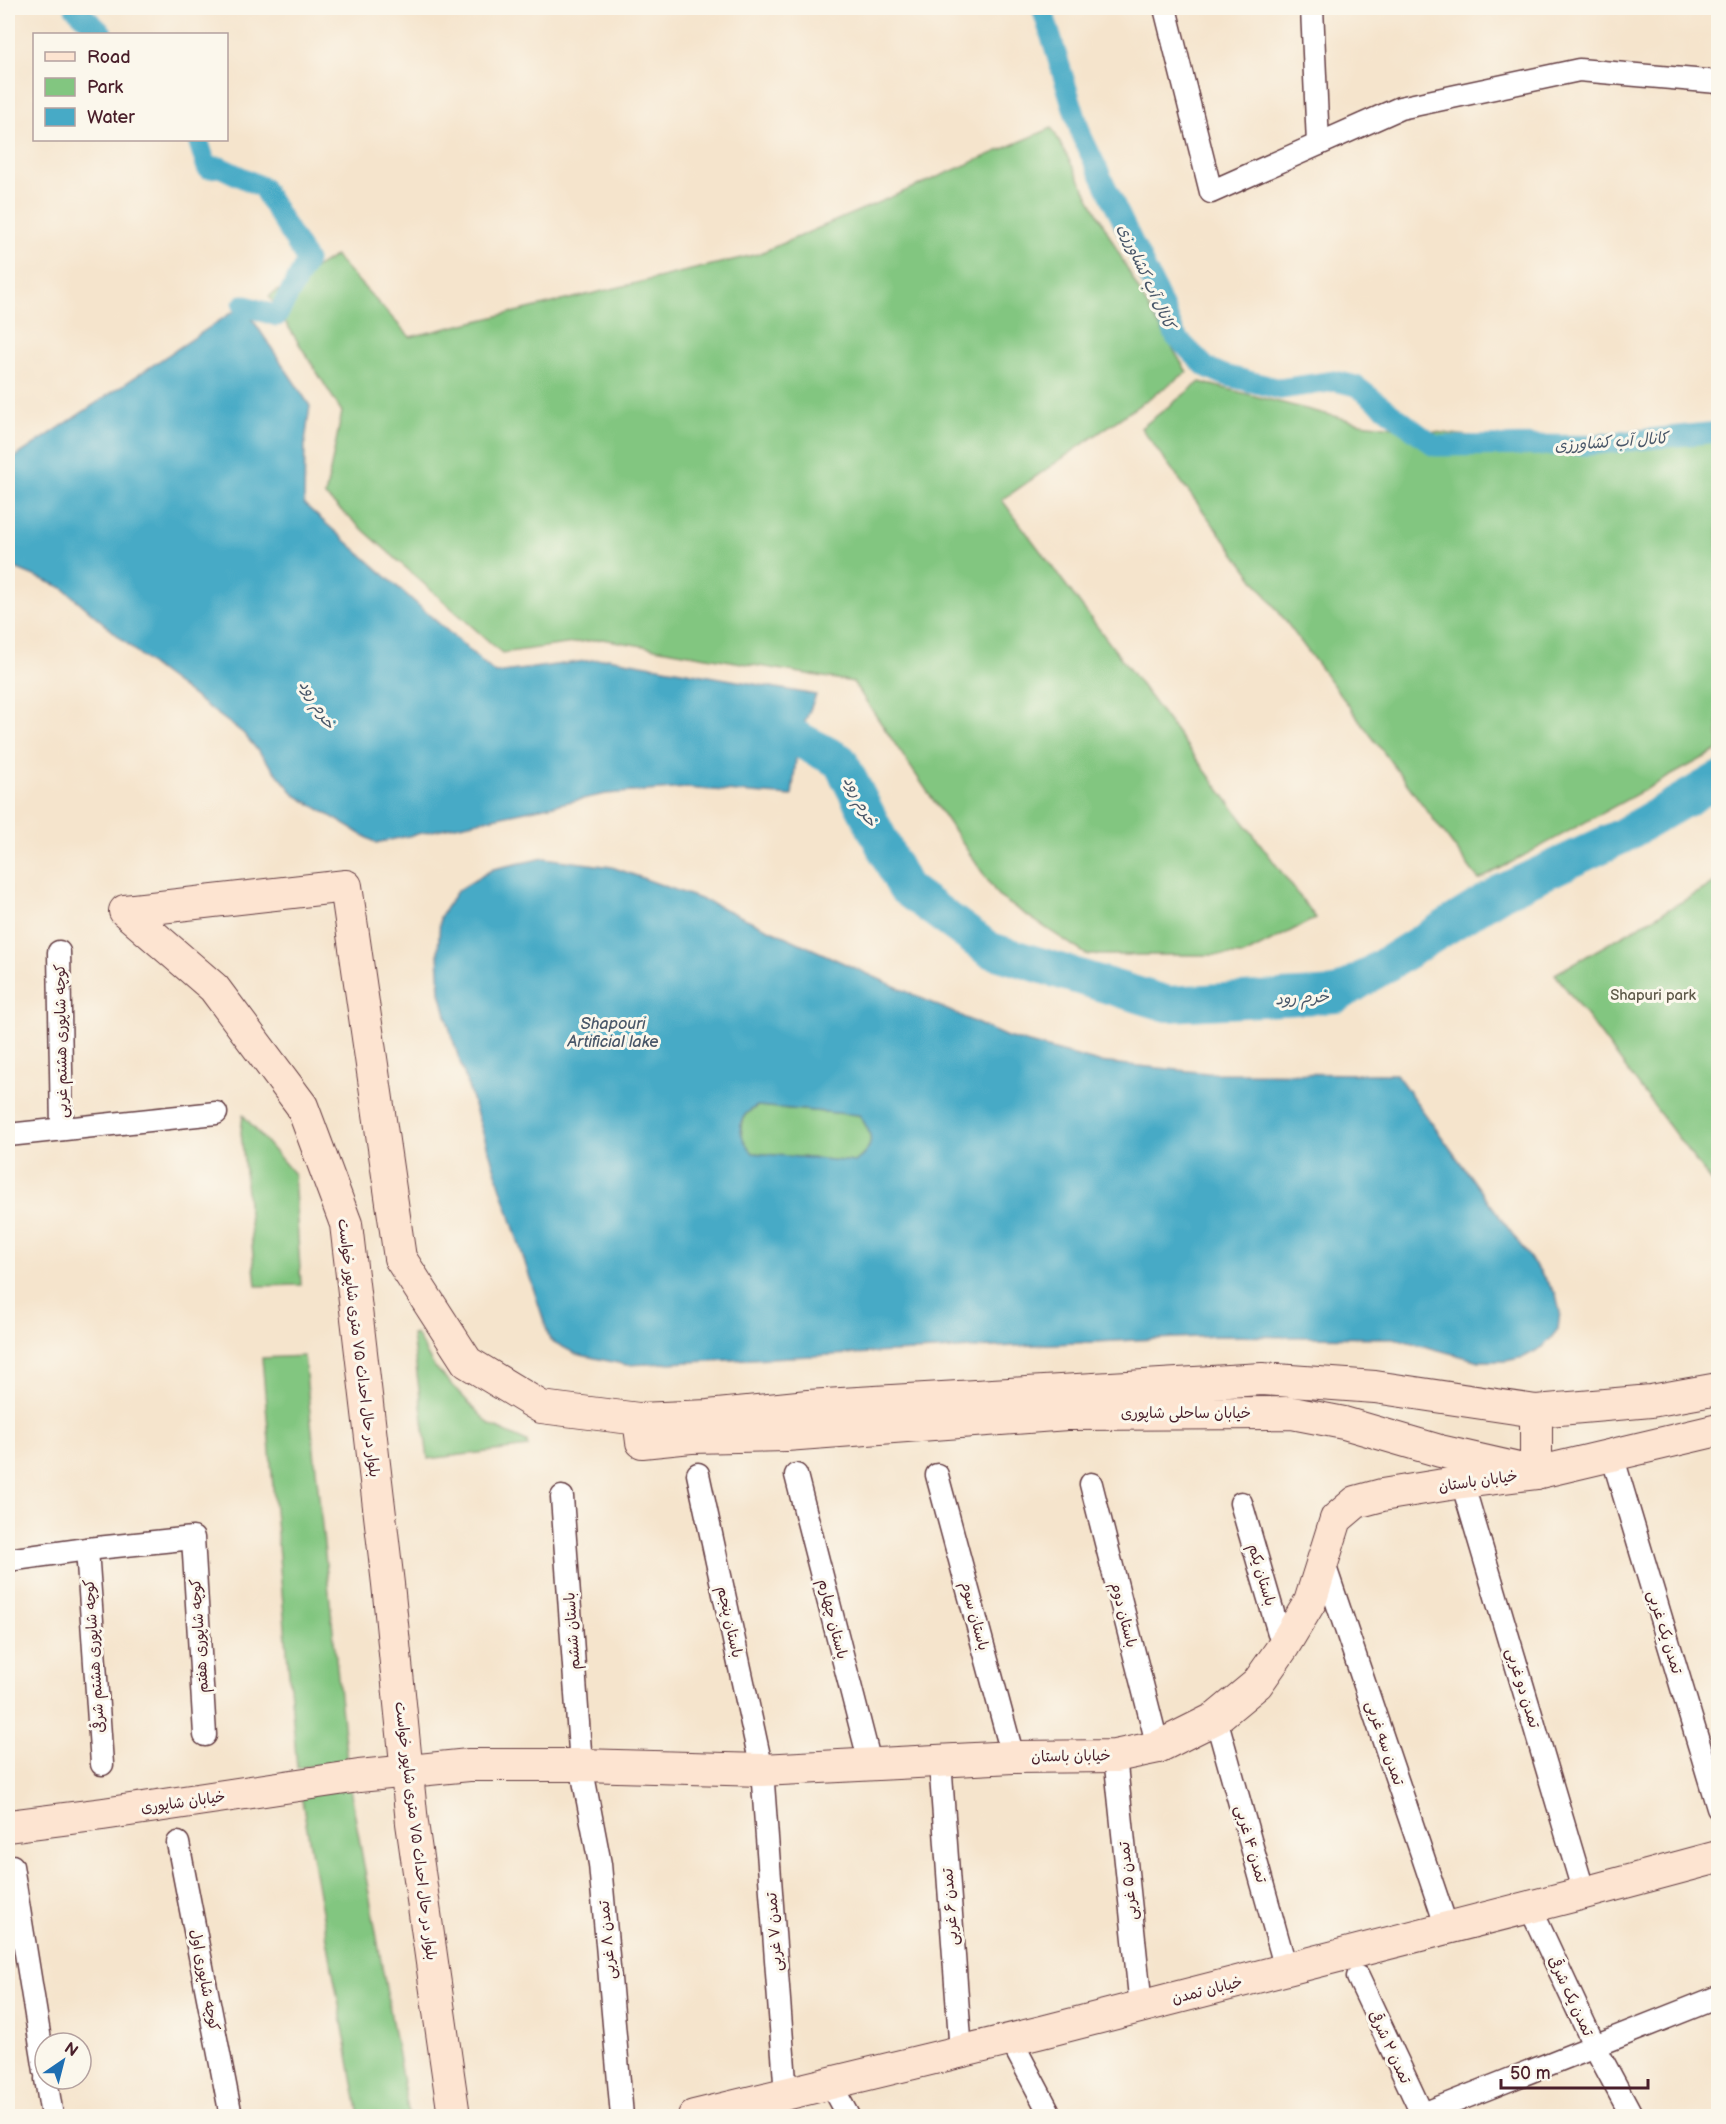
<svg xmlns="http://www.w3.org/2000/svg" width="1726" height="2124" viewBox="0 0 1726 2124" font-family="'Balsamiq Sans','Playpen Sans Arabic',sans-serif">
<style>
.green{fill:#82c680;stroke:#667256;stroke-width:1.5}
.water{fill:#47aac6;stroke:#486478;stroke-width:1.5;fill-rule:evenodd}
.lines{fill:none;stroke-linecap:round;stroke-linejoin:round}
.canal{stroke:#47aac6;stroke-width:21}
.river{stroke:#47aac6;stroke-width:36}
.street-casing{stroke:#643d43;stroke-width:25}
.secondary-casing{stroke:#643d43;stroke-width:34}
.street{stroke:#fff;stroke-width:22}
.secondary{stroke:#fde4d1;stroke-width:32}
.labels{text-anchor:middle;stroke-width:6;stroke-linejoin:round;paint-order:stroke}
.park-label{font-size:15px;fill:#5e5949;stroke:#fbf7ec}
.street-label{font-size:15px;fill:#4a1f2b;stroke:#fbf7ec}
.water-label{font-size:16px;font-style:italic;fill:#495769;stroke:#fbf7ec}
</style>
<rect width="100%" height="100%" fill="#fbf7ec"/>
<filter id="ink" filterUnits="userSpaceOnUse"><feTurbulence type="fractalNoise" baseFrequency=".0167" numOctaves="2"/><feDisplacementMap in="SourceGraphic" scale="12" xChannelSelector="R" yChannelSelector="G"/><feConvolveMatrix kernelMatrix="1 2 1 2 8 2 1 2 1" color-interpolation-filters="sRGB"/></filter>
<filter id="wash" filterUnits="userSpaceOnUse"><feTurbulence type="fractalNoise" baseFrequency=".008" numOctaves="4" result="noise"/><feDisplacementMap in="SourceGraphic" scale="24" xChannelSelector="R" yChannelSelector="G"/><feGaussianBlur stdDeviation="1.35" result="paint"/><feColorMatrix in="noise" values="0 0 0 0 0 0 0 0 0 0 0 0 0 0 0 0 0 1.4 0 .05"/><feComposite in="paint" operator="in"/></filter>
<g filter="url(#wash)">
<rect width="100%" height="100%" fill="#f5e4cc"/>
<g class="green">
<polygon points="1052,128 1150,311 1187,372 1002,500 1316,918 1244,955 1087,955 999,897 853,682 602,639 502,653 325,496 342,412 269,296 335,256 410,337 758,254"/>
<polygon points="1200,382 1361,423 1600,452 1718,438 1718,750 1479,880 1141,428"/>
<polygon points="1718,881 1718,1191 1555,974"/>
<path d="M758,1106L859,1115C874,1135 876,1147 855,1162L753,1153L743,1142L741,1127L745,1115Z"/>
<polygon points="243,1115 294,1174 301,1285 256,1286 241,1132"/>
<polygon points="416,1334 433,1365 490,1425 527,1442 528,1447 428,1459 412,1335"/>
<polygon points="304,1356 347,1762 297,1768 262,1358"/>
<polygon points="350,1788 409,2116 359,2116 301,1795"/>
</g>
<g class="water">
<polygon points="243,305 310,406 305,443 304,504 495,673 608,658 816,695 798,739 792,796 686,788 606,794 376,843 295,795 243,733 155,668 63,588 8,565 8,462"/>
<path d="M544,858L612,867L711,903L1007,1037L1099,1062L1208,1073L1396,1074L1556,1294L1560,1312L1558,1329L1550,1339L1543,1347L1524,1357L1506,1361H1479L1394,1338L1217,1336L627,1365L576,1354L550,1340L451,1034L440,992L438,953L440,917L457,891L493,869ZM757,1106L859,1115C874,1135 876,1147 855,1162L753,1153C744,1143 735,1129 745,1115C747,1112 754,1108 757,1106Z"/>
</g>
<g class="lines">
<g class="canal">
<polyline points="75,8 103,34"/>
<polyline points="1042,8 1082,137 1154,286 1176,337 1206,367 1224,375 1280,389 1335,381 1356,386 1435,446 1588,445 1718,432"/>
<polyline points="198,140 207,168 220,167 262,187 307,261 277,316 243,305"/>
</g>
<polyline class="river" points="749,728 798,739 840,761 905,888 990,950 1168,1004 1337,995 1502,892 1622,836 1718,780"/>
</g>
</g>
<g filter="url(#ink)">
<g class="lines">
<defs>
<g id="street">
<polyline points="1165,8 1211,192 1400,108 1579,70 1718,82"/>
<polyline points="1312,8 1318,144"/>
<polyline points="59,952 62,1129"/>
<polyline points="8,1135 216,1113"/>
<polyline points="1612,1455 1718,1808"/>
<polyline points="698,1474 762,1770 786,2095"/>
<polyline points="796,1475 870,1763"/>
<polyline points="937,1475 1013,1757"/>
<polyline points="1462,1482 1584,1893"/>
<polyline points="1091,1484 1158,1747"/>
<polyline points="562,1497 581,1765 600,1864 622,2116"/>
<polyline points="1241,1503 1283,1647"/>
<polyline points="87,1549 102,1764"/>
<polyline points="1322,1558 1447,1928"/>
<polyline points="8,1560 87,1549 193,1538 205,1735"/>
<polyline points="1216,1718 1286,1969"/>
<polyline points="1115,1756 1141,2007"/>
<polyline points="940,1761 961,2053"/>
<polyline points="178,1843 231,2116"/>
<polyline points="12,1866 45,2071"/>
<polyline points="1530,1907 1595,2047 1632,2116"/>
<polyline points="1358,1977 1423,2116"/>
<polyline points="1011,2040 1051,2116"/>
<polyline points="46,2079 52,2116"/>
<polyline points="831,2085 848,2116"/>
<polyline points="1418,2116 1718,1997"/>
</g>
<g id="secondary">
<polyline points="639,1419 642,1442 691,1437 786,1435 1067,1414 1292,1413 1344,1423 1440,1451 1536,1473 1718,1430"/>
<polyline points="1536,1473 1536,1411"/>
<polyline points="8,1826 103,1814 359,1776 469,1765 581,1765 762,1770 1013,1757 1115,1756 1158,1747 1216,1718 1257,1684 1283,1647 1310,1602 1336,1519 1356,1502 1382,1495 1462,1482 1536,1473"/>
<polyline points="454,2116 412,1823 388,1584 346,1224 302,1106 214,988 125,911 346,886 400,1258 467,1362 541,1407 639,1419 708,1416 808,1406 1262,1379 1375,1387 1536,1411 1651,1401 1718,1389"/>
<polyline points="694,2116 1042,2032 1584,1893 1718,1857"/>
</g>
</defs>
<use href="#street" class="street-casing"/>
<use href="#secondary" class="secondary-casing"/>
<use href="#street" class="street"/>
<use href="#secondary" class="secondary"/>
</g>
</g>
<g class="labels">
<g class="park-label">
<text x="1653" y="1000">Shapuri park</text>
</g>
<g class="street-label">
<text transform="translate(61 1041) rotate(-91)" y="5">کوچه شاپوری هشتم غربی</text>
<text transform="translate(359 1348) rotate(83)" y="5">بلوار در حال احداث ۷۵ متری شاپور خواست</text>
<text x="1186" y="1418">خیابان ساحلی شاپوری</text>
<text transform="translate(1478 1481) rotate(-8)" y="5">خیابان باستان</text>
<text transform="translate(1262 1575) rotate(74)" y="5">باستان یکم</text>
<text transform="translate(1124 1615) rotate(76)" y="5">باستان دوم</text>
<text transform="translate(975 1616) rotate(75)" y="5">باستان سوم</text>
<text transform="translate(833 1619) rotate(76)" y="5">باستان چهارم</text>
<text transform="translate(730 1622) rotate(78)" y="5">باستان پنجم</text>
<text transform="translate(572 1631) rotate(-94)" y="5">باستان ششم</text>
<text transform="translate(1665 1632) rotate(73)" y="5">تمدن یک غربی</text>
<text transform="translate(199 1636) rotate(-94)" y="5">کوچه شاپوری هفتم</text>
<text transform="translate(94 1656) rotate(-94)" y="5">کوچه شاپوری هشتم شرقی</text>
<text transform="translate(1523 1688) rotate(73)" y="5">تمدن دو غربی</text>
<text transform="translate(1385 1743) rotate(71)" y="5">تمدن سه غربی</text>
<text transform="translate(1071 1756) rotate(-1)" y="5">خیابان باستان</text>
<text transform="translate(183 1802) rotate(-8)" y="5">خیابان شاپوری</text>
<text transform="translate(416 1831) rotate(83)" y="5">بلوار در حال احداث ۷۵ متری شاپور خواست</text>
<text transform="translate(1251 1844) rotate(74)" y="5">تمدن ۴ غربی</text>
<text transform="translate(1128 1881) rotate(-96)" y="5">تمدن ۵ غربی</text>
<text transform="translate(950 1907) rotate(-94)" y="5">تمدن ۶ غربی</text>
<text transform="translate(774 1932) rotate(-94)" y="5">تمدن ۷ غربی</text>
<text transform="translate(607 1940) rotate(-95)" y="5">تمدن ۸ غربی</text>
<text transform="translate(205 1980) rotate(79)" y="5">کوچه شاپوری اول</text>
<text transform="translate(1207 1990) rotate(-14)" y="5">خیابان تمدن</text>
<text transform="translate(1571 1996) rotate(65)" y="5">تمدن یک شرقی</text>
<text transform="translate(1390 2047) rotate(65)" y="5">تمدن ۲ شرقی</text>
</g>
<g class="water-label">
<text transform="translate(1147 276) rotate(65)" y="6">کانال آب کشاورزی</text>
<text transform="translate(1611 441) rotate(-4)" y="6">کانال آب کشاورزی</text>
<text transform="translate(318 704) rotate(59)" y="6">خرم رود</text>
<text transform="translate(861 801) rotate(63)" y="6">خرم رود</text>
<text transform="translate(1302 997) rotate(-3)" y="6">خرم رود</text>
<text x="613" y="1029">Shapouri<tspan x="613" dy="18">Artificial lake</tspan></text>
</g>
</g>
<rect width="1726" height="2124" fill="none" stroke="#fbf7ec" stroke-width="30"/>
<rect x="33" y="33" width="195" height="108" fill="#fbf7ec" stroke="#b4a19f" stroke-width="1.5"/>
<rect x="45" y="52" width="30" height="9" fill="#fde4d1" stroke="#b4a19f" stroke-width="1.5"/>
<text x="87" y="63" font-size="18" fill="#4a1f2b">Road</text>
<rect x="45" y="78" width="30" height="18" fill="#82c680" stroke="#b4a19f" stroke-width="1.5"/>
<text x="87" y="93" font-size="18" fill="#4a1f2b">Park</text>
<rect x="45" y="108" width="30" height="18" fill="#47aac6" stroke="#b4a19f" stroke-width="1.5"/>
<text x="87" y="123" font-size="18" fill="#4a1f2b">Water</text>
<g transform="translate(63 2061) rotate(35)"><circle r="28" fill="#fbf7ec" stroke="#b4a19f" stroke-width="1.5"/>
<path d="M0-4.5L10 22L0 15L-10 22Z" fill="#1f6fb2"/>
<text y="-9" font-size="16" font-weight="bold" text-anchor="middle" fill="#4a1f2b">N</text>
</g>
<path d="M1501 2079v9h147v-9" fill="none" stroke="#4a1f2b" stroke-width="3"/>
<text x="1510" y="2079" font-size="18" fill="#4a1f2b" stroke="#fbf7ec" stroke-width="4.5" paint-order="stroke">50 m</text>
</svg>
